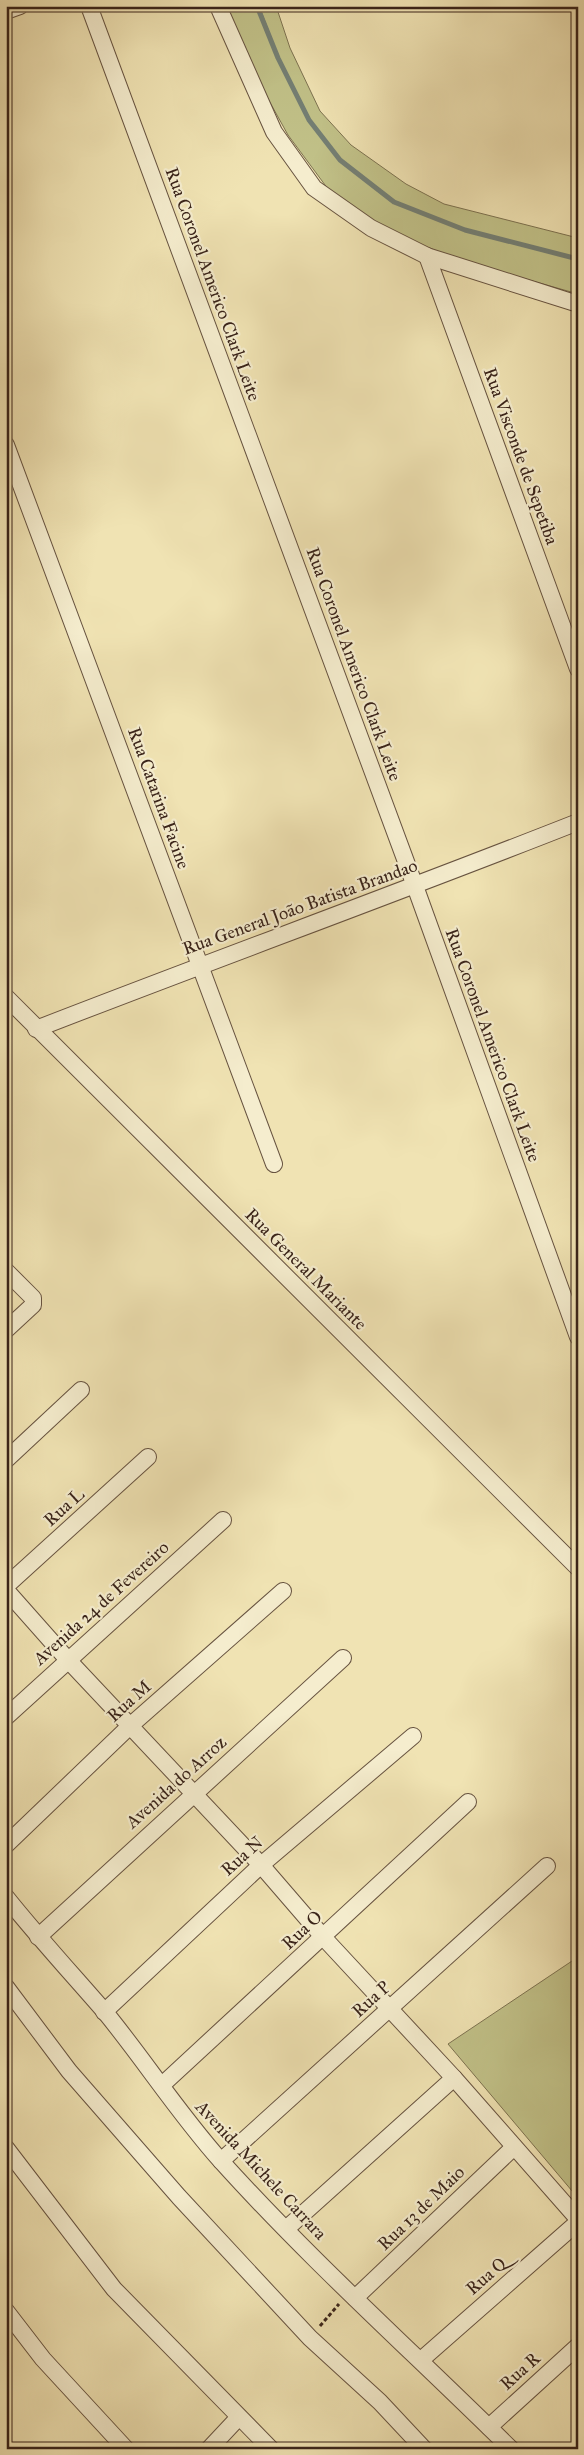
<svg xmlns="http://www.w3.org/2000/svg" width="584" height="2455" viewBox="0 0 584 2455" font-family="'IM FELL Great Primer',serif">
<style>
.green{fill:#c1c188;stroke:#7d7250}
.lines{fill:none;stroke-linecap:round;stroke-linejoin:round}
.stream{stroke:#747f74;stroke-width:5}
.minor-casing{stroke:#675340;stroke-width:18}
.path{stroke:#392319;stroke-width:3;stroke-dasharray:4 2.5;stroke-linecap:butt}
.minor{stroke:#f5edce;stroke-width:16}
.labels{text-anchor:middle;stroke-width:4.5;stroke-linejoin:round;paint-order:stroke}
.street-label{font-size:18px;fill:#392319;stroke:#f5edce}
</style>
<rect width="100%" height="100%" fill="#f0e3b3"/>
<filter id="stains"><feTurbulence type="fractalNoise" baseFrequency=".004" numOctaves="4"/><feColorMatrix values="0 0 0 0 .2 0 0 0 0 .09 0 0 0 0 .02 0 0 0 .5 -.17"/></filter>
<radialGradient id="worn" r=".72"><stop offset=".6" stop-color="#630" stop-opacity="0"/><stop offset="1" stop-color="#630" stop-opacity=".3"/></radialGradient>
<g class="green">
<polygon points="226,6 257,6 278,60 308,120 340,161 394,203 465,231 578,260 578,294 466,262 390,233 328,189 288,135 267,97"/>
<polygon points="259,6 276,6 290,48 320,111 351,145 406,184 444,204 578,238 578,258 465,230 395,201 341,159 310,119 279,58"/>
<polygon points="578,1957 578,2198 448,2044"/>
</g>
<g class="lines">
<polyline class="stream" points="257,6 278,58 309,120 340,160 394,202 465,230 578,259"/>
<defs>
<g id="minor">
<polyline points="89,6 415,886 578,1337"/>
<polyline points="218,6 274,132 314,188 371,228 427,256 578,304"/>
<polyline points="6,11 20,6"/>
<polyline points="427,256 578,669"/>
<polyline points="6,445 274,1164"/>
<polyline points="6,997 578,1568"/>
<path d="M36,1029C216,959 398,893 578,822"/>
<polyline points="6,1271 33,1298 33,1305 6,1330"/>
<polyline points="6,1460 81,1390"/>
<polyline points="6,1586 148,1457"/>
<polyline points="6,1590 68,1660 261,1865 324,1938 454,2078 578,2219"/>
<polyline points="6,1717 223,1520"/>
<polyline points="6,1845 131,1725 283,1591"/>
<path d="M6,1897C38,1937 72,1974 105,2012C145,2061 179,2114 221,2161C312,2262 414,2353 511,2449"/>
<polyline points="38,1937 343,1658"/>
<polyline points="6,1987 69,2071 179,2197 310,2338 380,2402 424,2449"/>
<polyline points="104,2012 261,1865 413,1736"/>
<polyline points="162,2085 468,1802"/>
<polyline points="6,2148 114,2289 271,2449"/>
<polyline points="221,2161 547,1866"/>
<polyline points="286,2229 454,2078"/>
<polyline points="355,2298 514,2147"/>
<polyline points="6,2311 43,2359 126,2449"/>
<polyline points="421,2360 578,2222"/>
<polyline points="489,2427 578,2346"/>
<polyline points="209,2449 239,2417"/>
</g>
</defs>
<use href="#minor" class="minor-casing"/>
<polyline class="path" points="320,2326 339,2304"/>
<use href="#minor" class="minor"/>
</g>
<g class="labels">
<g class="street-label">
<text transform="translate(213 284) rotate(70)" y="6">Rua Coronel Americo Clark Leite</text>
<text transform="translate(521 456) rotate(70)" y="6">Rua Visconde de Sepetiba</text>
<text transform="translate(354 664) rotate(70)" y="6">Rua Coronel Americo Clark Leite</text>
<text transform="translate(159 798) rotate(70)" y="6">Rua Catarina Facine</text>
<text transform="translate(300 907) rotate(-20)" y="6">Rua General João Batista Brandao</text>
<text transform="translate(493 1045) rotate(70)" y="6">Rua Coronel Americo Clark Leite</text>
<text transform="translate(306 1269) rotate(45)" y="6">Rua General Mariante</text>
<text transform="translate(64 1507) rotate(-42)" y="6">Rua L</text>
<text transform="translate(101 1603) rotate(-42)" y="6">Avenida 24 de Fevereiro</text>
<text transform="translate(129 1701) rotate(-42)" y="6">Rua M</text>
<text transform="translate(176 1782) rotate(-42)" y="6">Avenida do Arroz</text>
<text transform="translate(242 1856) rotate(-42)" y="6">Rua N</text>
<text transform="translate(302 1930) rotate(-43)" y="6">Rua O</text>
<text transform="translate(371 1999) rotate(-42)" y="6">Rua P</text>
<text transform="translate(261 2170) rotate(47)" y="6">Avenida Michele Carrara</text>
<text transform="translate(421 2208) rotate(-44)" y="6">Rua 13 de Maio</text>
<text transform="translate(486 2276) rotate(-41)" y="6">Rua Q</text>
<text transform="translate(520 2371) rotate(-42)" y="6">Rua R</text>
</g>
</g>
<rect width="584" height="2455" fill="none" stroke="#f0e3b3" stroke-width="25"/>
<rect x="8" y="8" width="569" height="2440" fill="none" stroke="#392319" stroke-width="2.5"/>
<rect x="12" y="12" width="559" height="2430" fill="none" stroke="#392319"/>
<rect width="100%" height="100%" filter="url(#stains)"/>
<rect width="100%" height="100%" fill="url(#worn)"/>
</svg>
